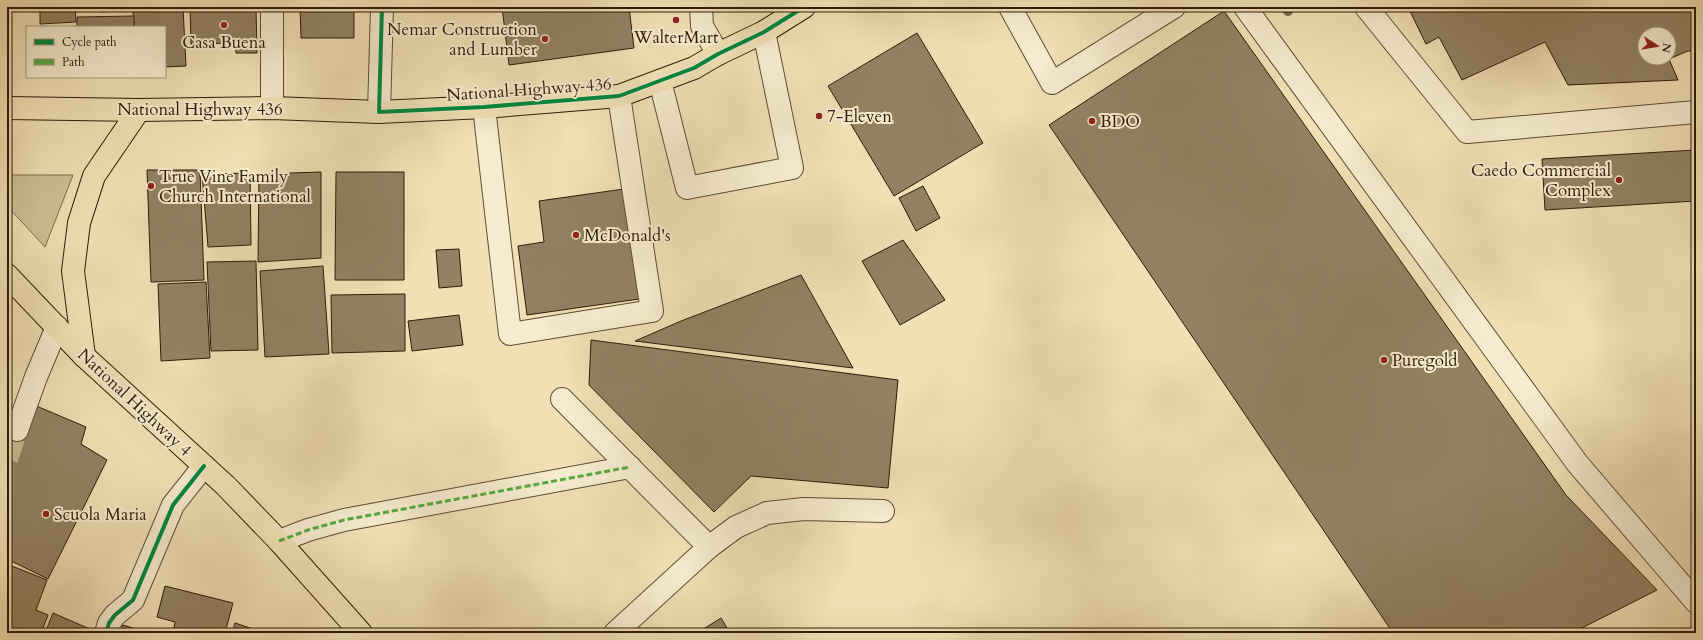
<svg xmlns="http://www.w3.org/2000/svg" width="1703" height="640" viewBox="0 0 1703 640" font-family="Cardo,serif">
<style>
.green{fill:#cfbf97;stroke:#7e6d50}
.lines{fill:none;stroke-linecap:round;stroke-linejoin:round}
.stream{stroke:#7a694d;stroke-width:10}
.building{fill:#928162;stroke:#2d1b09;fill-rule:evenodd}
.minor-tunnel{stroke:#c9b992;stroke-width:22;stroke-dasharray:22 11;stroke-linecap:butt}
.minor-casing{stroke:#5e4c34;stroke-width:24}
.major-casing{stroke:#2d1b09;stroke-width:24}
.minor{stroke:#f5ebce;stroke-width:22}
.major{stroke:#f0e0b4;stroke-width:22}
.quiet{stroke:#54a941;stroke-width:3;stroke-dasharray:6 3;stroke-linecap:butt}
.cycleway-casing{stroke:#f5ebce;stroke-width:6}
.cycleway{stroke:#00873e;stroke-width:4}
.poi-dot{fill:#8f2418;stroke:#f5ebce;stroke-width:1.5}
.labels{text-anchor:middle;stroke-width:4;stroke-linejoin:round;paint-order:stroke}
.poi-label{font-size:17px;fill:#2d1b09;stroke:#f5ebce;text-anchor:start}
.street-label{font-size:17px;fill:#2d1b09;stroke:#f5ebce}
</style>
<rect width="100%" height="100%" fill="#f0e0b4"/>
<filter id="stains"><feTurbulence type="fractalNoise" baseFrequency=".005" numOctaves="4"/><feColorMatrix values="0 0 0 0 .2 0 0 0 0 .09 0 0 0 0 .02 0 0 0 .5 -.17"/></filter>
<radialGradient id="worn" r=".72"><stop offset=".6" stop-color="#630" stop-opacity="0"/><stop offset="1" stop-color="#630" stop-opacity=".3"/></radialGradient>
<polygon class="green" points="7,175 73,175 45,247 7,206"/>
<g class="lines">
<polyline class="stream" points="1285,7 1288,11"/>
</g>
<g class="building">
<polygon points="40,7 75,7 76,22 40,24"/>
<polygon points="101,7 136,7 137,9 101,12"/>
<polygon points="190,7 256,7 257,53 236,53 235,43 191,44"/>
<polygon points="300,7 354,7 354,38 301,38"/>
<polygon points="502,7 629,7 634,48 509,65"/>
<path d="M1408,7H1696V51H1688L1669,59L1678,80L1568,85L1545,42L1462,80L1439,37L1426,44ZM1645,34H1669V58H1645Z"/>
<polygon points="183,8 186,66 165,67 165,27 134,27 133,11"/>
<polygon points="1224,11 1566,495 1657,590 1572,633 1393,633 1049,125"/>
<polygon points="134,16 134,27 77,27 77,17"/>
<polygon points="917,33 983,143 894,196 828,86"/>
<polygon points="1696,150 1696,201 1545,210 1542,159"/>
<polygon points="147,170 200,170 204,280 151,282"/>
<polygon points="321,172 321,258 258,262 259,174"/>
<polygon points="336,172 404,172 404,280 335,280"/>
<polygon points="250,173 251,245 208,247 202,174"/>
<polygon points="923,186 940,218 916,231 899,198"/>
<polygon points="624,189 639,299 527,315 518,246 544,242 539,201"/>
<polygon points="903,240 945,300 900,325 862,261"/>
<polygon points="459,249 462,286 439,288 436,250"/>
<polygon points="256,261 258,350 211,351 207,262"/>
<polygon points="323,266 329,354 265,357 260,271"/>
<polygon points="801,275 853,368 635,341 681,321"/>
<polygon points="206,282 210,358 161,361 158,284"/>
<polygon points="405,294 405,351 332,353 331,295"/>
<polygon points="459,315 463,345 412,351 408,321"/>
<polygon points="591,340 898,380 888,488 751,476 714,512 589,385"/>
<polygon points="34,405 86,427 81,444 107,460 48,579 7,559 7,438 10,431"/>
<polygon points="7,564 47,580 36,610 48,615 41,633 7,633"/>
<polygon points="165,586 233,603 225,633 173,633 175,622 157,617"/>
<polygon points="53,613 90,629 88,633 45,633"/>
<polygon points="721,618 730,633 697,633"/>
<polygon points="235,623 250,628 249,633 232,633"/>
<polygon points="123,625 149,633 120,633"/>
</g>
<g class="lines">
<polyline class="minor-tunnel" points="7,459 17,430"/>
<defs>
<g id="minor">
<polyline points="701,7 702,26 718,54"/>
<polyline points="1010,7 1052,83 1174,7"/>
<polyline points="1245,7 1577,463 1696,602"/>
<polyline points="1366,7 1467,132 1696,112"/>
<polyline points="660,81 687,188 792,168 764,32"/>
<polyline points="484,107 510,334 652,311 619,96"/>
<polyline points="272,108 272,7"/>
<polyline points="379,112 382,7"/>
<polyline points="562,399 709,547"/>
<polyline points="17,430 36,377 57,327"/>
<polyline points="279,541 308,530 344,520 630,467"/>
<polyline points="106,633 109,623 115,615 133,600 173,505 204,466"/>
<polyline points="615,633 709,547 736,527 767,513 804,509 883,511"/>
</g>
<g id="major">
<polyline points="7,108 139,110 272,108 379,112 484,107 619,96 694,68 718,54 764,32 804,7"/>
<polyline points="7,275 84,356 226,486 279,541 361,633"/>
<polyline points="84,356 73,271 79,223 94,176 139,110"/>
</g>
</defs>
<use href="#minor" class="minor-casing"/>
<use href="#major" class="major-casing"/>
<use href="#minor" class="minor"/>
<use href="#major" class="major"/>
<polyline class="quiet" points="279,541 308,530 344,520 630,467"/>
<defs>
<g id="cycleway">
<polyline points="382,7 379,112 484,107 619,96 694,68 718,54 764,32 804,7"/>
<polyline points="106,633 109,623 115,615 133,600 173,505 204,466"/>
</g>
</defs>
<use href="#cycleway" class="cycleway-casing"/>
<use href="#cycleway" class="cycleway"/>
</g>
<g class="poi-dot">
<circle cx="676" cy="20" r="4"/>
<circle cx="224" cy="25" r="4"/>
<circle cx="545" cy="39" r="4"/>
<circle cx="819" cy="116" r="4"/>
<circle cx="1092" cy="121" r="4"/>
<circle cx="1619" cy="180" r="4"/>
<circle cx="151" cy="186" r="4"/>
<circle cx="576" cy="235" r="4"/>
<circle cx="1384" cy="360" r="4"/>
<circle cx="46" cy="514" r="4"/>
</g>
<g class="labels">
<g class="poi-label">
<text x="537" y="35" text-anchor="end">Nemar Construction<tspan x="537" dy="20">and Lumber</tspan></text>
<text x="676" y="43" text-anchor="middle">WalterMart</text>
<text x="224" y="48" text-anchor="middle">Casa Buena</text>
<text x="827" y="122">7-Eleven</text>
<text x="1100" y="127">BDO</text>
<text x="1611" y="176" text-anchor="end">Caedo Commercial<tspan x="1611" dy="20">Complex</tspan></text>
<text x="159" y="182">True Vine Family<tspan x="159" dy="20">Church International</tspan></text>
<text x="584" y="241">McDonald's</text>
<text x="1392" y="366">Puregold</text>
<text x="54" y="520">Scuola Maria</text>
</g>
<g class="street-label">
<text transform="translate(529 89) rotate(-4)" y="6">National Highway 436</text>
<text x="200" y="115">National Highway 436</text>
<text transform="translate(135 402) rotate(43)" y="6">National Highway 4</text>
</g>
</g>
<rect width="1703" height="640" fill="none" stroke="#f0e0b4" stroke-width="24"/>
<rect x="8" y="8" width="1687" height="624" fill="none" stroke="#2d1b09" stroke-width="2"/>
<rect x="12" y="12" width="1679" height="616" fill="none" stroke="#2d1b09"/>
<rect x="26" y="26" width="140" height="52" fill="#f5ebce" stroke="#a5987f"/>
<rect x="34" y="39" width="20" height="6" fill="#00873e" stroke="#a5987f"/>
<text x="62" y="46" font-size="12" fill="#2d1b09">Cycle path</text>
<rect x="34" y="59" width="20" height="6" fill="#54a941" stroke="#a5987f"/>
<text x="62" y="66" font-size="12" fill="#2d1b09">Path</text>
<g transform="translate(1657 46) rotate(102)"><circle r="19" fill="#f5ebce" stroke="#a5987f"/>
<path d="M0-3L7 15L0 10L-7 15Z" fill="#8f2418"/>
<text y="-6" font-size="11" font-weight="bold" text-anchor="middle" fill="#2d1b09">N</text>
</g>
<rect width="100%" height="100%" filter="url(#stains)"/>
<rect width="100%" height="100%" fill="url(#worn)"/>
</svg>
